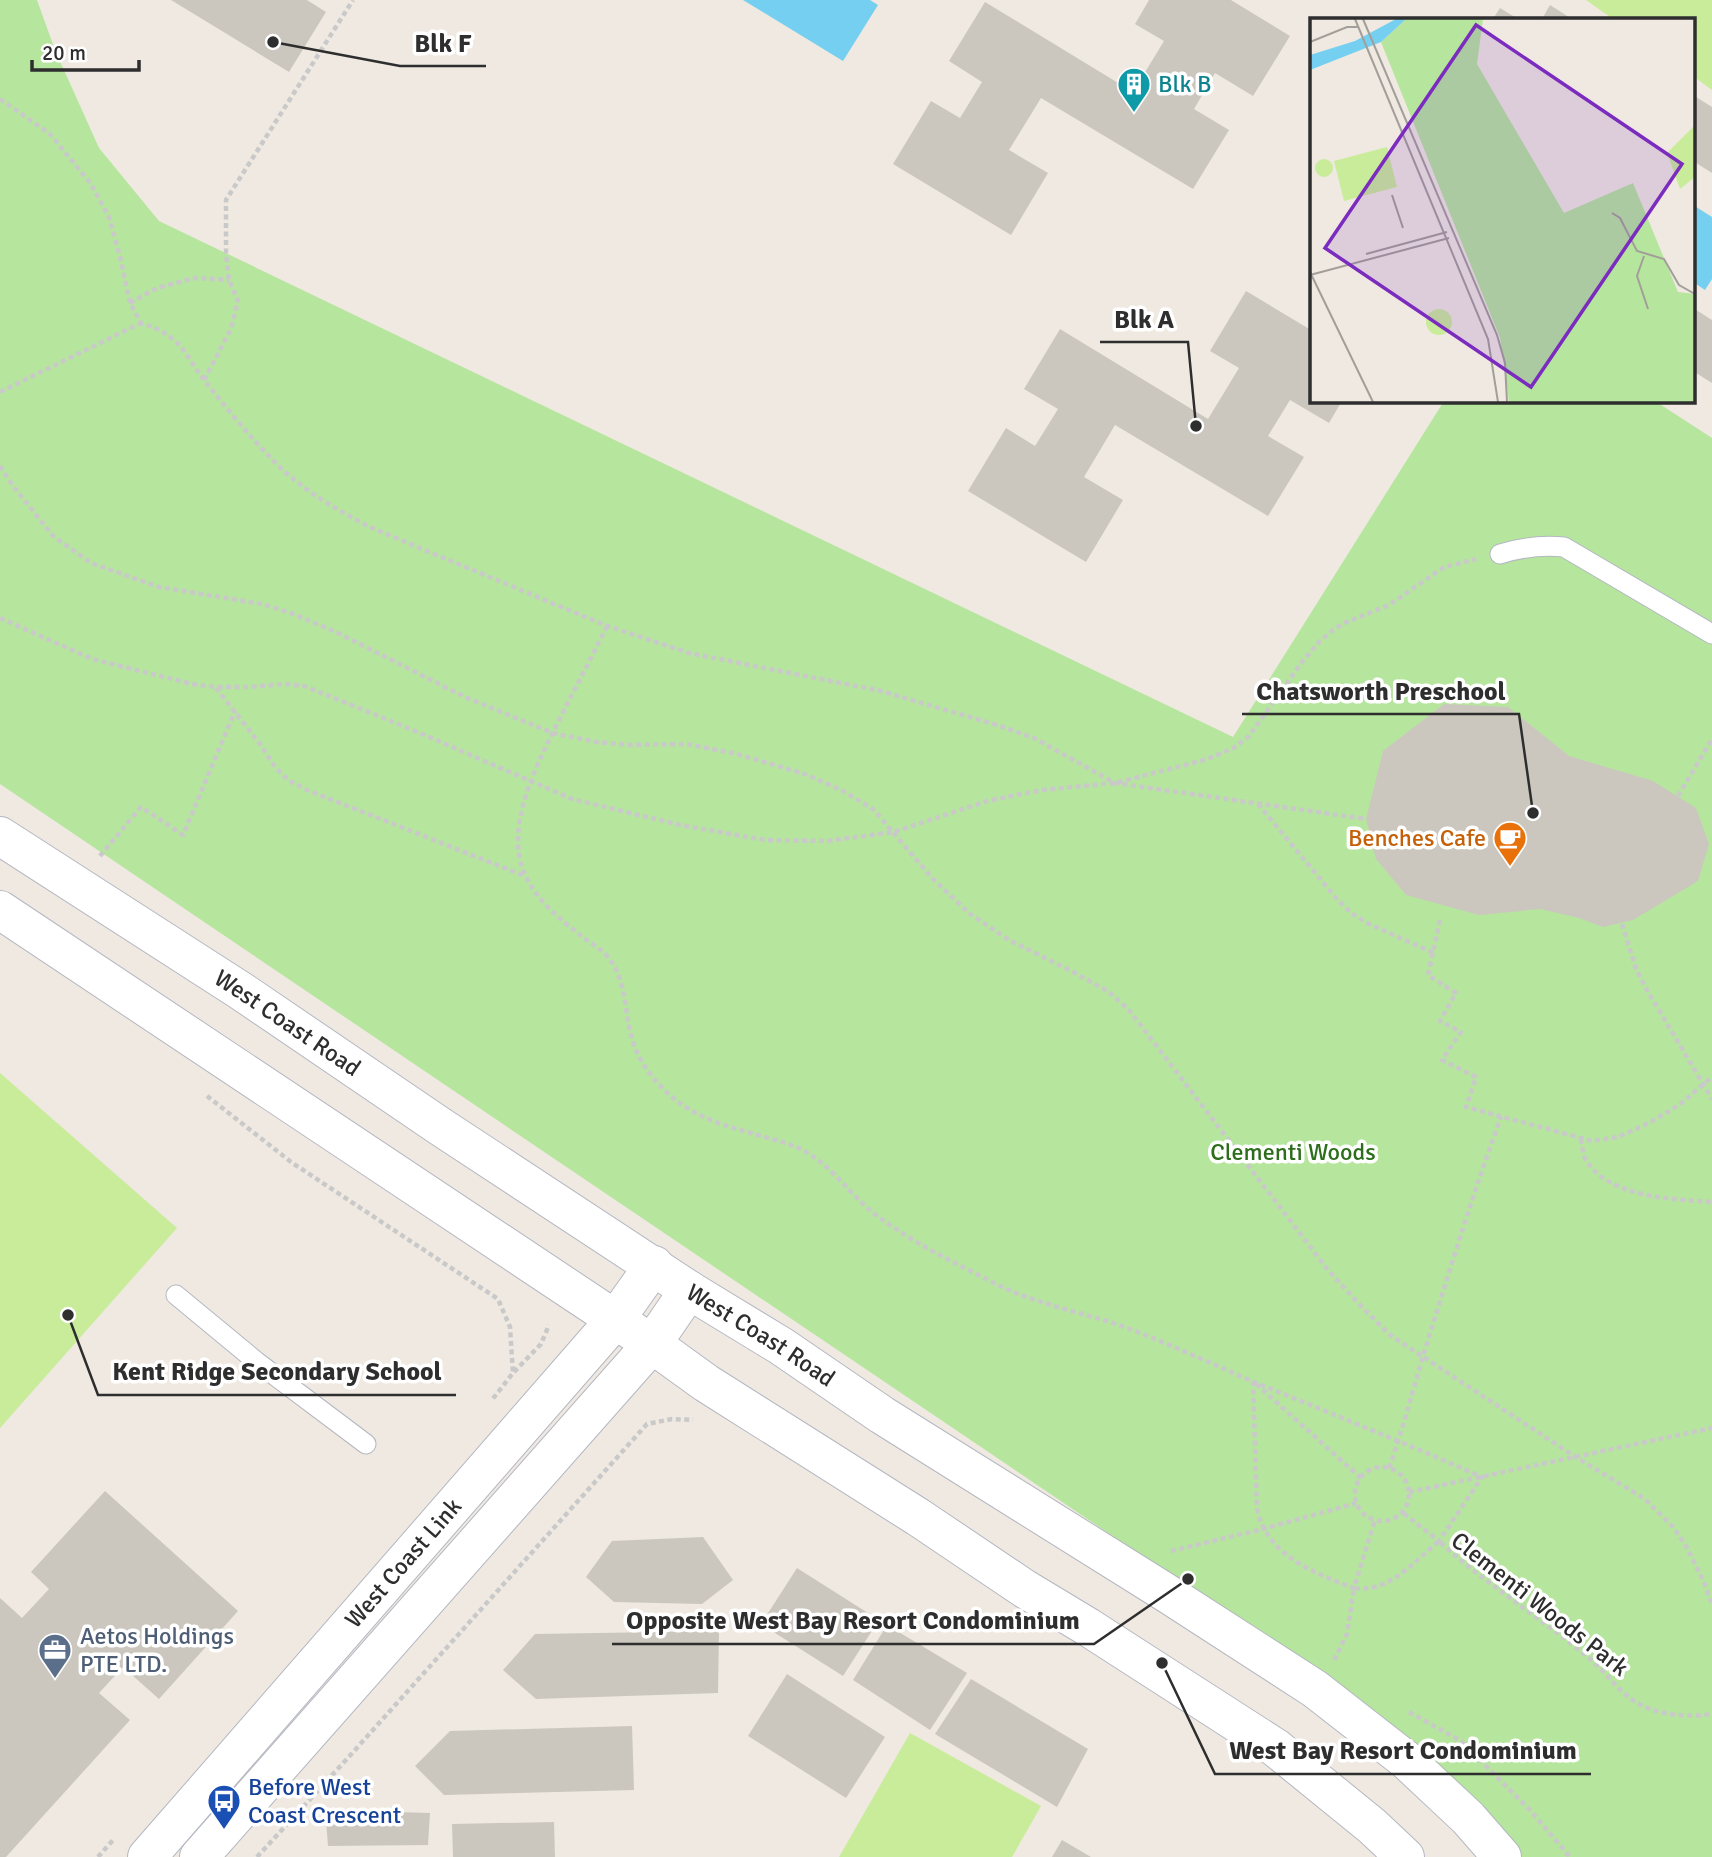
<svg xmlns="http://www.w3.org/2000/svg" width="1712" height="1857" viewBox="0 0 1712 1857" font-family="Signika,sans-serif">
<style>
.green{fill:#b6e59e}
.pitch{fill:#c9ec9a}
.water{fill:#75cff0}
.building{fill:#cbc7bf}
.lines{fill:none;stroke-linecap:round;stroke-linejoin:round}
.service-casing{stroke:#b4b7c1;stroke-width:21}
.secondary-casing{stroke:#b4b7c1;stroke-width:40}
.path{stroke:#c9c9c9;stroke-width:4.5;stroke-dasharray:5 3.5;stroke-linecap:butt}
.service{stroke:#fff;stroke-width:19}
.secondary{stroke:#fff;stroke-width:38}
.labels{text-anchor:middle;stroke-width:7;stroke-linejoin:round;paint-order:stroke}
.culture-label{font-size:24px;fill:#0d838f;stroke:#fff;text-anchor:start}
.food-label{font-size:24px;fill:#c56008;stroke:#fff;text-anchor:end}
.street-label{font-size:24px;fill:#2e2e2e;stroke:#fff}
.park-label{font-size:24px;fill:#2c6e1b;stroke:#fff}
.service-label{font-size:24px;fill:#4e5e75;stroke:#fff;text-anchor:start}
.transit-label{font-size:24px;fill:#164399;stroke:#fff;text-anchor:start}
.inset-road{fill:none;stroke:#a29e99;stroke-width:2}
.view{fill:#7b2cbf;fill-opacity:0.15;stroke:#7b2cbf;stroke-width:3.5}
.inset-edge{fill:none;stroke:#2e2e2e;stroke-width:3.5}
.leader{fill:none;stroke:#2e2e2e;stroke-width:2.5}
.callout-dot{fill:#2e2e2e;stroke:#fff;stroke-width:2.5}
.callout-label{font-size:26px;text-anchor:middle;font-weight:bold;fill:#2e2e2e;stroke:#fff;stroke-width:7;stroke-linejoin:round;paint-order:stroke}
</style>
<rect width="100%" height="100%" fill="#efe9e1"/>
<polygon class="green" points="0,0 37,0 55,50 99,148 159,221 1233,737 1444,401 1655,401 1712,438 1712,1857 1519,1857 1256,1633 0,784"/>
<g class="pitch">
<polygon points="1586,0 1712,0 1712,90 1693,76 1693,19 1613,19"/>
<polygon points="0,1073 177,1228 0,1428"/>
<polygon points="910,1733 1041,1806 1012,1857 839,1857"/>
</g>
<g class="water">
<polygon points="743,0 870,0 878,5 843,61"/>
<polygon points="1693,205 1712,217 1712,279 1705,290 1693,282"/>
</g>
<g class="building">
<polygon points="171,0 307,0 326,12 289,72"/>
<polygon points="1149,0 1231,0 1290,36 1253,96 1215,73 1194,109 1229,130 1193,189 1041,98 1009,150 1048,173 1011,235 893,164 931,101 960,118 982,82 949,61 985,2 1133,92 1164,41 1135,24"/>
<polygon points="1550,5 1572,19 1542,19"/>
<polygon points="1500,8 1518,19 1493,19"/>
<polygon points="1693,95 1712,107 1712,173 1693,161"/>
<polygon points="1246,291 1311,330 1311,401 1342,401 1329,423 1290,400 1268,436 1304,457 1268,516 1115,425 1084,477 1123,500 1086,562 968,491 1006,428 1035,446 1058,409 1024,389 1060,329 1208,419 1239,368 1210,351"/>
<polygon points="1693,308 1712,320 1712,383 1693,371"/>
<polygon points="1444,704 1508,707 1569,756 1653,781 1696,808 1709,844 1698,881 1633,920 1603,927 1579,918 1540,909 1479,915 1406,895 1376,859 1366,819 1383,751"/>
<polygon points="105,1491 238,1611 159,1699 123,1667 99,1693 130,1720 6,1857 0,1857 0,1598 22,1618 49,1589 31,1572"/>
<polygon points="703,1537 733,1580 702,1604 614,1602 586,1577 612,1541"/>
<polygon points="797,1568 879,1620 843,1676 761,1624"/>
<polygon points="887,1625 967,1673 930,1730 853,1680"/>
<polygon points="719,1631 718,1693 536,1699 503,1670 535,1634"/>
<polygon points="787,1674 885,1737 846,1798 748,1736"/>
<polygon points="971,1679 1088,1749 1057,1807 935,1734"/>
<polygon points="632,1726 634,1790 444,1795 415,1766 450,1731"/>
<polygon points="362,1811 430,1813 428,1845 328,1846 326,1820 362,1819"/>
<polygon points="554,1822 555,1857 453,1857 452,1824"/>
<polygon points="1062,1840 1091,1857 1052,1857"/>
</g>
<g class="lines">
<defs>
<g id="service">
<path d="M1500,554C1522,547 1541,545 1564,547L1712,634"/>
<polyline points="176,1295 257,1362 366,1444"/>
</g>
<g id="secondary">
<path id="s1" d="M0,836L241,991L441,1127L689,1290L781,1346L882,1415L1168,1594L1315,1689L1406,1760L1468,1818L1502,1857"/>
<polyline points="0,910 652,1344 706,1383 918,1517 1025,1589 1088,1627 1276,1748 1372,1826 1405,1857"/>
<path id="s2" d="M147,1857L615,1320L654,1265"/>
<polyline points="199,1857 652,1344 689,1290"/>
</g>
</defs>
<use href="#service" class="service-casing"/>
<use href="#secondary" class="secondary-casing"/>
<g class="path">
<path d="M0,99L50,134L91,184L109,217L120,256L130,303L141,323C154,327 165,332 175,341C186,351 194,367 204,380C224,405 245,431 267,454C297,487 333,508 372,528L607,626L689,653L881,691L1000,726L1034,738L1115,783L1366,819"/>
<polyline points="130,303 157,288 195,278 229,280"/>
<polyline points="204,380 231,329 238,301 229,280 226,253 226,200 353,0"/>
<polyline points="0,392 141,323"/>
<polyline points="0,466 13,486 53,536 91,563 159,587 262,604 293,614 336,632 467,698 553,733 596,742 631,745 686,744 733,753 805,774 843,791 873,809 932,878 970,914 1009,940 1075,973 1109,992 1129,1010 1328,1270 1360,1305 1390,1335 1574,1456 1645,1499 1673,1527 1686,1546 1704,1582 1712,1604"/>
<polyline points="0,618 92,659 192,684 216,687 249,687 285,684 304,686 413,730 572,799 680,825 765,840 827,841 894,832 987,801 1042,790 1115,783 1204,760 1222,753 1235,747 1249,736 1302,662 1320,641 1333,630 1344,623 1389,605 1444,567 1476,559"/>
<path d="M607,626C594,652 581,678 567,704C546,747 512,805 519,854C524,891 557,917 584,938C592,944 601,949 607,956C629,982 623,1015 634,1045C641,1065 657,1084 672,1097C694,1116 724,1126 751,1133C770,1139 789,1142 806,1152C834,1168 851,1196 876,1215C913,1243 955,1263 996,1284C1037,1305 1084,1312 1127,1328C1170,1344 1212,1364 1254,1382C1330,1413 1407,1444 1482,1477L1439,1541L1402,1512"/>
<polyline points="216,688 260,744 275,767 288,780 307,790 525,876"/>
<polyline points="1678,796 1712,739"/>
<polyline points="1258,804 1336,898 1351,913 1369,924 1434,953"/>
<polyline points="100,856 141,807 183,835 235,711"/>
<polyline points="1440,920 1428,975 1456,993 1440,1021 1461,1032 1442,1060 1476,1077 1466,1107 1592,1141 1618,1137 1649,1123 1679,1105 1712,1077"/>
<polyline points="1622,924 1635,966 1644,985 1712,1099"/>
<polyline points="207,1096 291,1162 498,1299 510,1327 513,1373 491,1401"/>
<path d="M1581,1139C1582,1146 1583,1155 1586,1160C1609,1198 1673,1199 1712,1202"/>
<polyline points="514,1372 541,1344 549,1325"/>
<path d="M1253,1381L1257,1510C1268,1556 1314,1573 1354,1588L1375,1520"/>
<polyline points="1256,1384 1361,1478"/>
<circle cx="1382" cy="1494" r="27"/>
<path d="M1389,1468C1402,1431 1412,1394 1423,1356C1448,1276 1472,1196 1501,1117"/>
<polyline points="1409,1492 1712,1428"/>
<polyline points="1171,1551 1263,1529 1356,1503"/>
<path d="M1334,1660L1347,1634L1354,1588C1389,1593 1414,1562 1439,1541C1486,1585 1542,1618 1591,1660C1609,1675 1622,1697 1643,1706C1664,1716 1690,1717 1712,1714"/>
<polyline points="1409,1712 1461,1741 1529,1809 1570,1857"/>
<polyline points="98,1857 113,1840"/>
<polyline points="257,1857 346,1760 647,1424 672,1419 693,1420"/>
</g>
<use href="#service" class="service"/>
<use href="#secondary" class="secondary"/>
</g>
<defs>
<symbol id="building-pin" viewBox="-11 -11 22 30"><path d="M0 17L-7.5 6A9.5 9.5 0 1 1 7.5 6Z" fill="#0f9aa8" stroke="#fff"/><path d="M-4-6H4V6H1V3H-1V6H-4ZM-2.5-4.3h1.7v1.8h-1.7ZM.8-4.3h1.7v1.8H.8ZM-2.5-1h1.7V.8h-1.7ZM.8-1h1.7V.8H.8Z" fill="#fff"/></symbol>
<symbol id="cafe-pin" viewBox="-11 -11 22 30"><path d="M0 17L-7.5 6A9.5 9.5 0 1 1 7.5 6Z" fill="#e8710a" stroke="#fff"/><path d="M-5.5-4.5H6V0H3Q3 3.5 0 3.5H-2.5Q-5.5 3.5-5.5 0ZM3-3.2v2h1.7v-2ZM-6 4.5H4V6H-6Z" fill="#fff"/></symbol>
<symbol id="office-pin" viewBox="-11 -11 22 30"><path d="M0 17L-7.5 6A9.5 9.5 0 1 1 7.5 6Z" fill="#5c6f8a" stroke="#fff"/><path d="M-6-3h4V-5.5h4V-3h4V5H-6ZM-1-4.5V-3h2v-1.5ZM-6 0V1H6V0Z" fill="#fff"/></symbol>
<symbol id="bus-pin" viewBox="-11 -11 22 30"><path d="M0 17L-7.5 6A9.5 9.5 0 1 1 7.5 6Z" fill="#1a4fb4" stroke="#fff"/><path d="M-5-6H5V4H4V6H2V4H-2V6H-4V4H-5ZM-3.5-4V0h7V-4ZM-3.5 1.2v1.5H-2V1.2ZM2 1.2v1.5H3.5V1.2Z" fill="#fff"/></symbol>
</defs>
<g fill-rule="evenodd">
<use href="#building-pin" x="1115" y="65" width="38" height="52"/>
<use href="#cafe-pin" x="1491" y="819" width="38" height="52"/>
<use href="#office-pin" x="36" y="1631" width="38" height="52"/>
<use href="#bus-pin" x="205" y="1782" width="38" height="52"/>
</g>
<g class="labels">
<g class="culture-label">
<text x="1158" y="92">Blk B</text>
</g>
<g class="food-label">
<text x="1486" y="846">Benches Cafe</text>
</g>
<g class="street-label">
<text dy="8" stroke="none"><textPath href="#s1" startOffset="343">West Coast Road</textPath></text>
<text dy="8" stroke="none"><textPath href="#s1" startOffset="910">West Coast Road</textPath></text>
<text dy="8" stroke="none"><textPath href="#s2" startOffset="390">West Coast Link</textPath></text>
<text transform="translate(1540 1604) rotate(38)" y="8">Clementi Woods Park</text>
</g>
<g class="park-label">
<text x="1293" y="1160">Clementi Woods</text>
</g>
<g class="service-label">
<text x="80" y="1644">Aetos Holdings<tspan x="80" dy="28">PTE LTD.</tspan></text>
</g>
<g class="transit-label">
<text x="248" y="1795">Before West<tspan x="248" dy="28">Coast Crescent</tspan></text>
</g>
</g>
<g transform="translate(1310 18)">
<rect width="385" height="385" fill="#efe9e1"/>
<path d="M96,1H173L167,46L254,195L323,165L368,274L385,276V384H199L190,320L71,24Z" fill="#b6e59e"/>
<path d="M385,107V159L370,171L357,135ZM77,129L87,169L34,183L24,143ZM5 150a9 9 0 1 1 18 0a9 9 0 1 1-18 0ZM116 304a13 13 0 1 1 26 0a13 13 0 1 1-26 0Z" fill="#c9ec9a"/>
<path d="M86,1H96L71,24L0,52V37L45,23Z" fill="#75cff0"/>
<path class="inset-road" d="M45,1L178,321L188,384M53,1L187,317L195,345L197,384M0,24L37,9H48M82,177L93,210M302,195L310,200L327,233L354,241L369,267L385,276M56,236L137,214M334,238L327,258L338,291M0,254L63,384M0,257L139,220"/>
<path class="view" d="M166,7L372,146L221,369L15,230Z"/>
<rect width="385" height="385" class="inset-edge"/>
</g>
<path class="leader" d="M273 42L400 66H486M1196 426L1188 342H1100M1533 813L1519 714H1242M68 1315L98 1395H456M1188 1579L1094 1644H612M1162 1663L1215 1774H1591"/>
<g class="callout-dot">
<circle cx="273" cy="42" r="7"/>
<circle cx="1196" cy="426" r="7"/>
<circle cx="1533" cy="813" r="7"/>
<circle cx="68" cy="1315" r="7"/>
<circle cx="1188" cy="1579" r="7"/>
<circle cx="1162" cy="1663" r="7"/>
</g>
<g class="callout-label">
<text x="443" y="52">Blk F</text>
<text x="1144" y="328">Blk A</text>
<text x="1381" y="700">Chatsworth Preschool</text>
<text x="277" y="1380">Kent Ridge Secondary School</text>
<text x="853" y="1629">Opposite West Bay Resort Condominium</text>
<text x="1403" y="1759">West Bay Resort Condominium</text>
</g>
<path d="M32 60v10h107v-10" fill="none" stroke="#2e2e2e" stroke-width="3.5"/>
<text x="42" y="60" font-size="21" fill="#2e2e2e" stroke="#ffffff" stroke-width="5" paint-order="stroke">20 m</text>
</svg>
